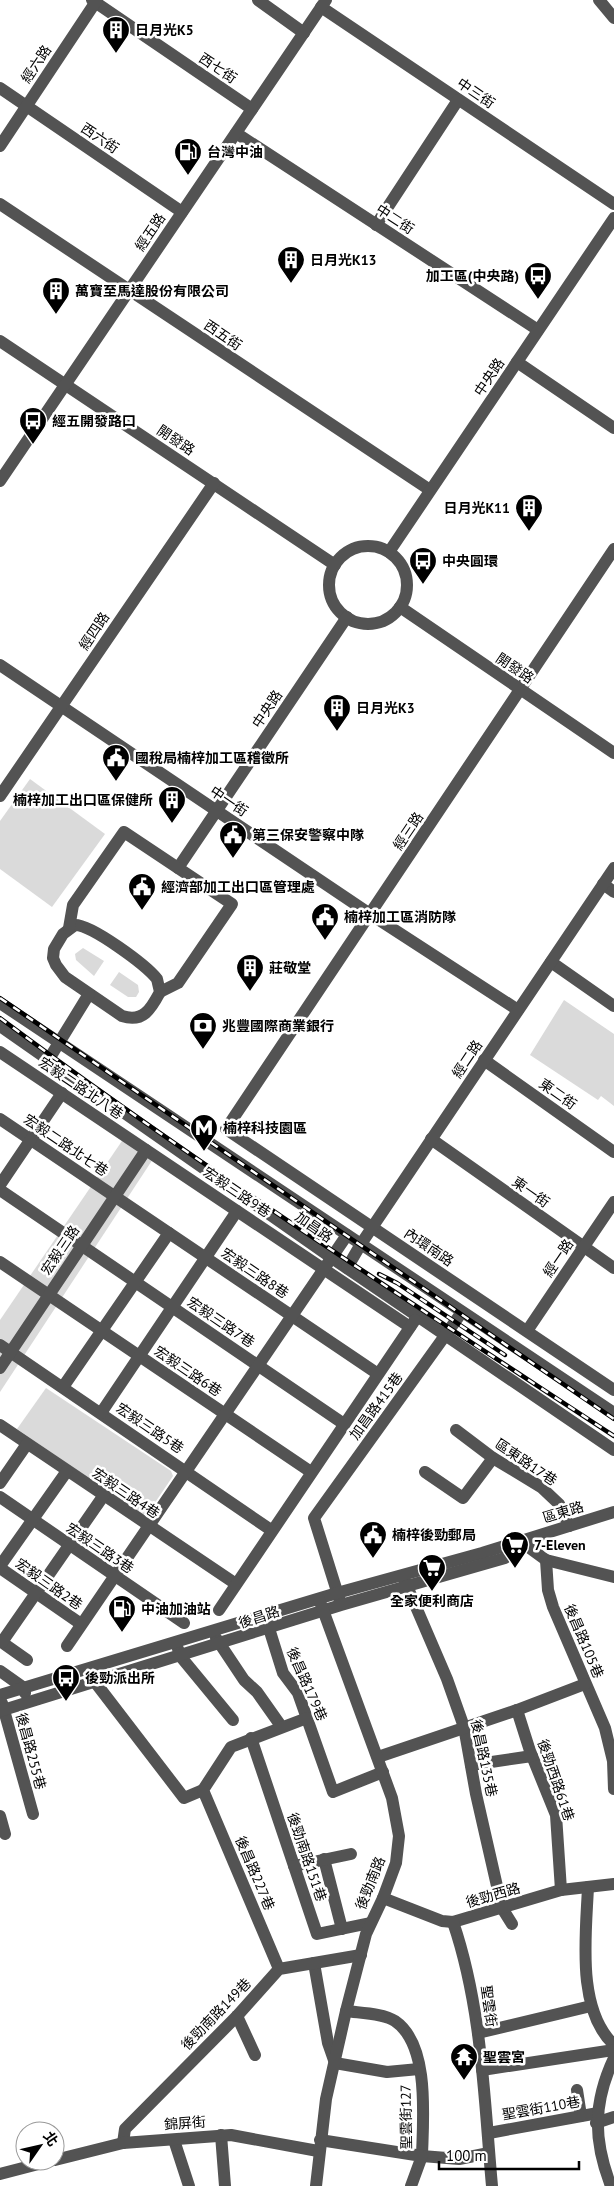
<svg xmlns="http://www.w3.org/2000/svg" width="614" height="2186" viewBox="0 0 614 2186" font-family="'PT Sans','Noto Sans TC',sans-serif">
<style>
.green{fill:#dadada}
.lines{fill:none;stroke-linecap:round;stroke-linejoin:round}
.minor{stroke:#535353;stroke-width:12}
.rail-casing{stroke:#000;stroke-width:4.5}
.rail{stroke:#fff;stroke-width:2.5;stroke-dasharray:8;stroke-linecap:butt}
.labels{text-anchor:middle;stroke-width:5;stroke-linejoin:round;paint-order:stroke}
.poi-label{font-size:14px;font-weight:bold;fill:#000;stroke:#fff;text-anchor:start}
.street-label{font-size:14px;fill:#000;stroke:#fff}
</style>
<rect width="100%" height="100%" fill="#fff"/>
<g class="green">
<polygon points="30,779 105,834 52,907 0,869 0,821"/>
<polygon points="83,948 104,961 94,976 76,960 75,954"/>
<polygon points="119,972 138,985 139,992 136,997 128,997 110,985"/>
<polygon points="564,1000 614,1034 614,1106 601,1096 598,1100 530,1055"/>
<polygon points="124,1138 153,1159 0,1392 0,1320"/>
<polygon points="46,1388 171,1471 173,1476 148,1513 142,1515 17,1429"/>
</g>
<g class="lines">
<g class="minor">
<polyline points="92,0 252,109"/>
<polyline points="258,0 304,33"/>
<polyline points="599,0 614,18"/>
<polyline points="321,7 614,204"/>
<polyline points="0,88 182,212"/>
<polyline points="236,133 538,330"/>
<polyline points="0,146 97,0"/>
<polyline points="0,204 430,490"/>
<polyline points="376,225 458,100"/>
<polyline points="0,341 335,565"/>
<polyline points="517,362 614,428"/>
<polyline points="0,481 326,0"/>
<circle cx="368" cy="585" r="39"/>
<polyline points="614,549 226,1129 614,1390"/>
<polyline points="389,552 614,218"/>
<polyline points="400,607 614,753"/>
<polyline points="0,665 370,914 518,1010"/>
<polyline points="0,796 214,483"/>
<polyline points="178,868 347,617"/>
<polyline points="603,884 614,892"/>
<path d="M75,925C92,925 146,965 157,979L160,992C151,1009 143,1023 122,1016L65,977L56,965L53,958L54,949L63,934Z"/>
<polyline points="69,928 73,905 124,832 232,904 178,983 160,992"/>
<polyline points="551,962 614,1006"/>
<polyline points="0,1003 614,1413"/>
<polyline points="0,1026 332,1258 614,1450"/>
<polyline points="0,1052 410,1327"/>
<polyline points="49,1059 89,994"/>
<polyline points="484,1060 614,1152"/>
<polyline points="0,1119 378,1374"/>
<polyline points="431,1139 614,1268"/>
<polyline points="0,1185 62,1093"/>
<polyline points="0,1190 344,1424"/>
<polyline points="0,1262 311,1472"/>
<polyline points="347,1268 361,1244 614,868"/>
<polyline points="527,1331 614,1202"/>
<polyline points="0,1345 271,1530"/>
<polyline points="0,1368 146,1150"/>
<polyline points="63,1387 169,1233"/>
<polyline points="101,1413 237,1211"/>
<polyline points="0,1425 236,1584"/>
<polyline points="456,1430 493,1458 541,1487 559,1504 569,1526"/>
<polyline points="425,1472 463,1498 493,1458"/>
<polyline points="0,1483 27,1444"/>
<polyline points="0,1497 184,1623"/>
<polyline points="520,1541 546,1560 614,1577"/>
<polyline points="546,1560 548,1590 553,1607 605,1728 613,1761 614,1789"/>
<polyline points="0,1566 67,1471"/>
<polyline points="0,1568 81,1624"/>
<polyline points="404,1579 447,1679 464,1727 476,1794 502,1908 512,1924"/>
<polyline points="340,1601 314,1518 462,1312"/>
<polyline points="219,1610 415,1320"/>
<polyline points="267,1622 283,1673 298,1693 333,1792 383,1772"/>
<polyline points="216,1638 244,1680 257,1692 281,1726"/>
<polyline points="0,1641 27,1660"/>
<polyline points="2,1642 104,1495"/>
<polyline points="67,1646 347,1235"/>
<polyline points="178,1649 181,1657 233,1720"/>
<polyline points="0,1671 24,1688 25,1693"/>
<polyline points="93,1677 95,1682 184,1798 203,1790"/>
<polyline points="0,1695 337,1593 482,1553 614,1512"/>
<polyline points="2,1703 33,1814"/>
<polyline points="517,1710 530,1751 556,1815 561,1890"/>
<polyline points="0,1711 341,1605 505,1558 520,1541"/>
<polyline points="251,1738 317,1934 370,1923"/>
<polyline points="378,1757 517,1710 585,1684"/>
<polyline points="471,1765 532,1756"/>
<polyline points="0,1816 5,1834"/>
<polyline points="324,1859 342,1929"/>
<polyline points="294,1866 351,1854"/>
<path d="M588,1887C586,1935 576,2009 614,2045"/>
<polyline points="383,1898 442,1921 453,1922 561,1890 614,1884"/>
<path d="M453,1922C482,2007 484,2098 492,2186"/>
<polyline points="314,1963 328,2043 335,2063 387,2072 419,2069"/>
<polyline points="279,1969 203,1790 231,1747 307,1718"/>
<path d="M346,2011C360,2013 383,2013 395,2021C430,2045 423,2118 422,2156L459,2159L489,2153"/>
<polyline points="237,2016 255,2055"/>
<polyline points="478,2033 591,2006"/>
<polyline points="482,2070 614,2050"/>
<polyline points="577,2090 581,2116"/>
<polyline points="596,2123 614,2117"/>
<polyline points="489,2133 598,2113"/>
<polyline points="221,2135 225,2186"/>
<polyline points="174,2140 189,2186"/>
<polyline points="320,2140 422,2156 411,2186"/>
<polyline points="123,2143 125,2129 237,2016 279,1969 361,1955"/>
<polyline points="55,2160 123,2143 231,2135 318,2151"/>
<polyline points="0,2174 50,2161"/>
<polyline points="316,2186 326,2099 346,2011 366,1934 383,1898 396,1863 399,1836 392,1798 319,1599"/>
<path d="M611,2186C593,2140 593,2103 614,2058"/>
</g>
<defs>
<g id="rail">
<polyline points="0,998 614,1419"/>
<path d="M0,1018C199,1166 407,1300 614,1436"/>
<polyline points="379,1274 397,1283 505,1355"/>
</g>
</defs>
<use href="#rail" class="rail-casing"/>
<use href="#rail" class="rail"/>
</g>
<defs>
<symbol id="building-pin" viewBox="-11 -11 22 30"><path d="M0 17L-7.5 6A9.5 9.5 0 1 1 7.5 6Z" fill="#000" stroke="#fff"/><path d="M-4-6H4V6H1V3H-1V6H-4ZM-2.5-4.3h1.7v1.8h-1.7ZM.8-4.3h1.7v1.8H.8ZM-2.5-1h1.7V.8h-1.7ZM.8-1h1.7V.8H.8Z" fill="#fff"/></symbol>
<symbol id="fuel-pin" viewBox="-11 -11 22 30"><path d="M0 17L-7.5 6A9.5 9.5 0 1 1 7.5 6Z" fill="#000" stroke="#fff"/><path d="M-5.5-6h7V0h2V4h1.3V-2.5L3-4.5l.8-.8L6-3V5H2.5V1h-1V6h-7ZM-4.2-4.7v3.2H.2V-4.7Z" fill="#fff"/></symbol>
<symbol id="bus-pin" viewBox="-11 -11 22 30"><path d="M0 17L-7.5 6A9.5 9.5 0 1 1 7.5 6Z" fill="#000" stroke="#fff"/><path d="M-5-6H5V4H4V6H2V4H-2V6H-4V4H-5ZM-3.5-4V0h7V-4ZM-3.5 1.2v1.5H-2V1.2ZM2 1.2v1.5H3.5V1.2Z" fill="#fff"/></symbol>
<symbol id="civic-pin" viewBox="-11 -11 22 30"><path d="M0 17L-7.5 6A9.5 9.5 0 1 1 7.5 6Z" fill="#000" stroke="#fff"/><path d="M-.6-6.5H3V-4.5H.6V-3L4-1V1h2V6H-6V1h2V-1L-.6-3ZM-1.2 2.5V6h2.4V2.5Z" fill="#fff"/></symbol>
<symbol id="bank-pin" viewBox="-11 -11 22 30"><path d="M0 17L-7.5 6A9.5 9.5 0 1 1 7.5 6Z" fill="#000" stroke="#fff"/><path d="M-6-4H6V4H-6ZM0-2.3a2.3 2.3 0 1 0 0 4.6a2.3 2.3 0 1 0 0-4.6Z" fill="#fff"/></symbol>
<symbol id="metro-pin" viewBox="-11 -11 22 30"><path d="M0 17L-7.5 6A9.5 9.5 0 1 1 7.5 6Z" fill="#000" stroke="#fff"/><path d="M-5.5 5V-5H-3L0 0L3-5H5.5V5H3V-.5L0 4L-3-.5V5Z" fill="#fff"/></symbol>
<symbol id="supermarket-pin" viewBox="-11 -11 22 30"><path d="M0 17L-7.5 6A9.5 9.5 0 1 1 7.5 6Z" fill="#000" stroke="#fff"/><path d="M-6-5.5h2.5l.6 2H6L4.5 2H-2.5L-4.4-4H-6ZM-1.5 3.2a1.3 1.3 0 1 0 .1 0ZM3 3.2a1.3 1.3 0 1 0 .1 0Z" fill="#fff"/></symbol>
<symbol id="temple-pin" viewBox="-11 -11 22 30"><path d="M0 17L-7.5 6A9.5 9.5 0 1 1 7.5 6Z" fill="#000" stroke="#fff"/><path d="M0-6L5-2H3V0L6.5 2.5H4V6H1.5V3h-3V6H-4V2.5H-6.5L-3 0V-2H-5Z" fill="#fff"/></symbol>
</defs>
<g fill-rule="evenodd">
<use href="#building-pin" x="100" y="14" width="32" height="43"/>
<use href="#fuel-pin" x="172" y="136" width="32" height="43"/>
<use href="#building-pin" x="275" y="244" width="32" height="43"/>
<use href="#bus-pin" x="522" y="260" width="32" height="43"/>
<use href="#building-pin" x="40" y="275" width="32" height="43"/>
<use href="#bus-pin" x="17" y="405" width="32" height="43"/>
<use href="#building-pin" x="513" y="492" width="32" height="43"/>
<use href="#bus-pin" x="407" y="545" width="32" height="43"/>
<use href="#building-pin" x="321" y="692" width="32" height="43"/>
<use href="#civic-pin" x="100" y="742" width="32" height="43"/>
<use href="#building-pin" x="156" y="784" width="32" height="43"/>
<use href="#civic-pin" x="217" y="819" width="32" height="43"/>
<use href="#civic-pin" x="126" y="871" width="32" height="43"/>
<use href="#civic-pin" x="309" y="901" width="32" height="43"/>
<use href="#building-pin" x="234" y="952" width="32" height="43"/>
<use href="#bank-pin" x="187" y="1010" width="32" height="43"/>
<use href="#metro-pin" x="188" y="1112" width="32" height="43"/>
<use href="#civic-pin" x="357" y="1519" width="32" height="43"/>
<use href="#supermarket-pin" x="499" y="1529" width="32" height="43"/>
<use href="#supermarket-pin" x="416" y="1552" width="32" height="43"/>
<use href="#fuel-pin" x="106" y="1593" width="32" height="43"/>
<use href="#bus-pin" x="50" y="1662" width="32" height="43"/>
<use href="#temple-pin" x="448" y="2041" width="32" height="43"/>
</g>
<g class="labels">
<g class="poi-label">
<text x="135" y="35">日月光K5</text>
<text x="207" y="157">台灣中油</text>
<text x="310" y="265">日月光K13</text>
<text x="519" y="281" text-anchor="end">加工區(中央路)</text>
<text x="75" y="296">萬寶至馬達股份有限公司</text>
<text x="52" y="426">經五開發路口</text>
<text x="510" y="513" text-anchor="end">日月光K11</text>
<text x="442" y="566">中央圓環</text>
<text x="356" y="713">日月光K3</text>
<text x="135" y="763">國稅局楠梓加工區稽徵所</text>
<text x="153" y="805" text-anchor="end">楠梓加工出口區保健所</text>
<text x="252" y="840">第三保安警察中隊</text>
<text x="161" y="892">經濟部加工出口區管理處</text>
<text x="344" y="922">楠梓加工區消防隊</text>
<text x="269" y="973">莊敬堂</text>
<text x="222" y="1031">兆豐國際商業銀行</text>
<text x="223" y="1133">楠梓科技園區</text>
<text x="392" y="1540">楠梓後勁郵局</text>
<text x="534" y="1550">7-Eleven</text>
<text x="432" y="1606" text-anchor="middle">全家便利商店</text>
<text x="141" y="1614">中油加油站</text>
<text x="85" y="1683">後勁派出所</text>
<text x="483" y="2062">聖雲宮</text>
</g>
<g class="street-label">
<text transform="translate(36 64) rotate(-56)" y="5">經六路</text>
<text transform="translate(218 68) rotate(34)" y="5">西七街</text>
<text transform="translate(476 93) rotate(34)" y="5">中三街</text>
<text transform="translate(100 138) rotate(34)" y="5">西六街</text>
<text transform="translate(395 219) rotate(33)" y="5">中二街</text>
<text transform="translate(150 232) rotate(-56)" y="5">經五路</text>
<text transform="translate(223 335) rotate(34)" y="5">西五街</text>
<text transform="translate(489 377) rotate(-56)" y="5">中央路</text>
<text transform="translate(176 440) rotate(34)" y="5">開發路</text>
<text transform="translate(94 631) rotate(-56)" y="5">經四路</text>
<text transform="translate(515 668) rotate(34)" y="5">開發路</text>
<text transform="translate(267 709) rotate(-56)" y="5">中央路</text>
<text transform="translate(229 801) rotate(34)" y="5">中一街</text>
<text transform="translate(408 831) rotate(-56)" y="5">經三路</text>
<text transform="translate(467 1059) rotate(-56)" y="5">經二路</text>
<text transform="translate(81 1088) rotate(34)" y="5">宏毅二路北八巷</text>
<text transform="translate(558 1094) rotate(35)" y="5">東二街</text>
<text transform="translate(66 1145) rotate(34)" y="5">宏毅二路北七巷</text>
<text transform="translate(237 1192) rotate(34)" y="5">宏毅三路9巷</text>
<text transform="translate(531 1192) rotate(35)" y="5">東一街</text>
<text transform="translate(314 1227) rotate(35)" y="5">加昌路</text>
<text transform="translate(429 1247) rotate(34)" y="5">內環南路</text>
<text transform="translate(60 1250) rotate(-56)" y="5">宏毅三路</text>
<text transform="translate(558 1258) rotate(-56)" y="5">經一路</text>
<text transform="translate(255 1273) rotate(34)" y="5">宏毅三路8巷</text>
<text transform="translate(221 1322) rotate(34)" y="5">宏毅三路7巷</text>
<text transform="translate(188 1371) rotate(34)" y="5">宏毅三路6巷</text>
<text transform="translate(376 1406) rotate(-54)" y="5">加昌路415巷</text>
<text transform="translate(150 1428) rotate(34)" y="5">宏毅三路5巷</text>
<text transform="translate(526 1462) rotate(34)" y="5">區東路17巷</text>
<text transform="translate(126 1493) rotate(34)" y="5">宏毅三路4巷</text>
<text transform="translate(563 1512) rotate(-17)" y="5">區東路</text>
<text transform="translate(100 1548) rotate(34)" y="5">宏毅三路3巷</text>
<text transform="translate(49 1584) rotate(35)" y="5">宏毅三路2巷</text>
<text transform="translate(259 1617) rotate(-18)" y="5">後昌路</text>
<text transform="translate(584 1641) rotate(67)" y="5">後昌路105巷</text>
<text transform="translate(307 1684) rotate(66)" y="5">後昌路179巷</text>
<text transform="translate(31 1751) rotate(75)" y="5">後昌路255巷</text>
<text transform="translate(484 1758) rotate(78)" y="5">後昌路135巷</text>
<text transform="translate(556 1780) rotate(71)" y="5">後勁西路61巷</text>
<text transform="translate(307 1857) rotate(71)" y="5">後勁南路151巷</text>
<text transform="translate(255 1873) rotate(67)" y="5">後昌路227巷</text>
<text transform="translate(370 1883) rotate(-68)" y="5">後勁南路</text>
<text transform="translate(493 1895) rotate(-16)" y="5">後勁西路</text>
<text transform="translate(489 2006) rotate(82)" y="5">聖雲街</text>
<text transform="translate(216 2014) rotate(-46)" y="5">後勁南路149巷</text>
<text transform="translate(541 2108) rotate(-10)" y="5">聖雲街110巷</text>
<text transform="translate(406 2117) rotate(-91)" y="5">聖雲街127</text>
<text transform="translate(185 2123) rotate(-4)" y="5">錦屏街</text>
</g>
</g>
<g transform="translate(40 2146) rotate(56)"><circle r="24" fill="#ffffff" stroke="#999999"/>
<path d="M0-4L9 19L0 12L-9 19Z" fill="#000000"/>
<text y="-8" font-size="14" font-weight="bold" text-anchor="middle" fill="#000000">北</text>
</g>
<path d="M439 2161v8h140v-8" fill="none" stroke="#000000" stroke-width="2.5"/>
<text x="446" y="2161" font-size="15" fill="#000000" stroke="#ffffff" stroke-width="4" paint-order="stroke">100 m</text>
</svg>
